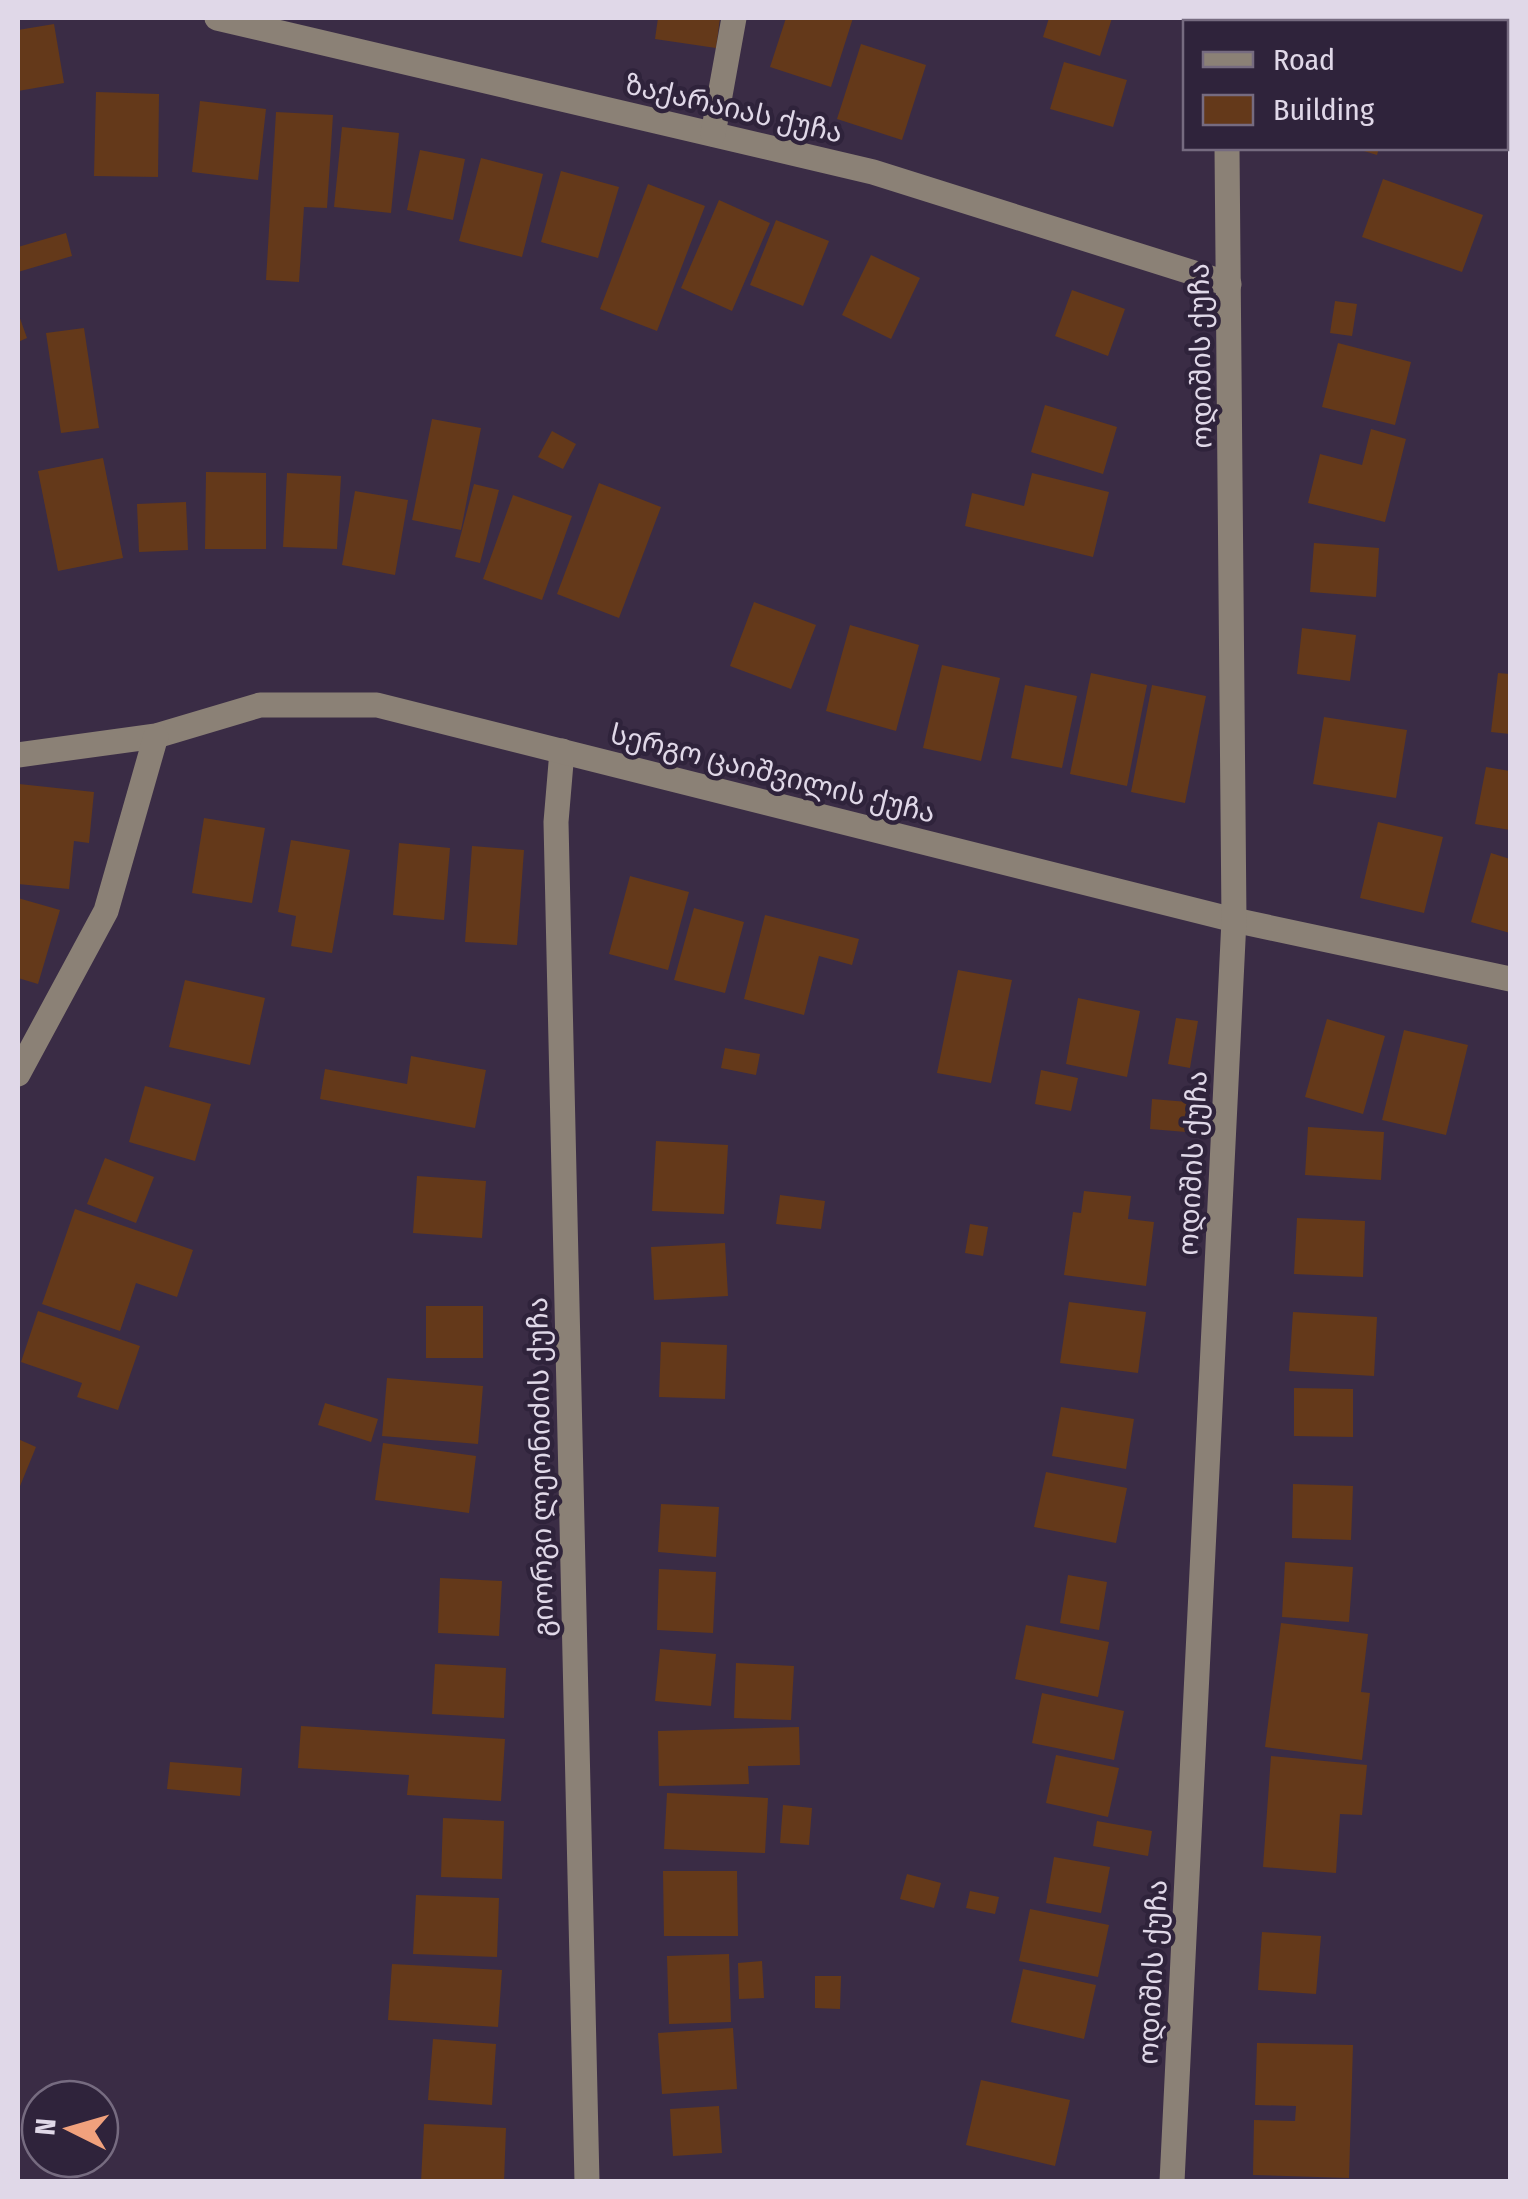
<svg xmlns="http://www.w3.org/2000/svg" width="1528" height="2199" viewBox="0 0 1528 2199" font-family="'Fira Sans Condensed','Noto Sans Georgian',sans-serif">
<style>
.building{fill:#64391a}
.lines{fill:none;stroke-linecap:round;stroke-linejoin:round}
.minor{stroke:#8b8176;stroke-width:25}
.labels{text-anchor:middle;stroke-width:9;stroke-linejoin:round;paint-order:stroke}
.street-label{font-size:28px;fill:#e0d8e8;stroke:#2f233b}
</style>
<rect width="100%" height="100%" fill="#3a2c45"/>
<g class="building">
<polygon points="658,18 720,18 716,48 655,39"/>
<polygon points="786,18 853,18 831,87 770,67"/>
<polygon points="1049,18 1112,18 1100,56 1043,37"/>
<polygon points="1304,18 1420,18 1430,22 1307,22 1303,20"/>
<polygon points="54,24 64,83 18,91 18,30"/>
<polygon points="861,44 926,65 902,140 837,119"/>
<polygon points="1064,62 1127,80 1113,127 1050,109"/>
<polygon points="96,92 159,94 158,177 94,176"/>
<polygon points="200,101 266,109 258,180 192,172"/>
<polygon points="276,112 333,115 327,208 304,207 299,282 266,280"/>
<polygon points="342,127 399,133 391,213 334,207"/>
<polygon points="1354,148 1379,148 1377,155"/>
<polygon points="420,150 465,159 453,220 407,210"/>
<polygon points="481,158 543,174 522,257 459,241"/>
<polygon points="561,171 619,187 598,258 541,242"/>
<polygon points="1383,179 1483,215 1462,272 1362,237"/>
<polygon points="648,184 705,206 657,331 600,309"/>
<polygon points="719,200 770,223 732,311 681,288"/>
<polygon points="776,220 829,241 803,306 750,285"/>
<polygon points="66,233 72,256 18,272 18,247"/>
<polygon points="871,255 920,278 891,339 842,315"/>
<polygon points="1072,290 1125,309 1108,356 1055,336"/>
<polygon points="1335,301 1357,304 1352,336 1330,333"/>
<polygon points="18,313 27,338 18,342"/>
<polygon points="84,328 99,428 61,433 46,333"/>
<polygon points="1338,343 1411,362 1395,425 1322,407"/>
<polygon points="1045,405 1117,427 1103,474 1031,452"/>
<polygon points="432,419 481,428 461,530 412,520"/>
<polygon points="1371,429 1406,439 1385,522 1308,503 1320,454 1362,465"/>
<polygon points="552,431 576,444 563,469 538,457"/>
<polygon points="103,458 123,558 58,571 38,471"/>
<polygon points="206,472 266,473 266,549 205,549"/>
<polygon points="287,473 341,476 337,549 283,547"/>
<polygon points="1032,473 1109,492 1093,557 965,526 972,493 1024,506"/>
<polygon points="599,483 661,507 619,618 557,594"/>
<polygon points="474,484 499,490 480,563 455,557"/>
<polygon points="355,491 408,500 395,575 342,565"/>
<polygon points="513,495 572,516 542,600 483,579"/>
<polygon points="186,502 188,550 139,552 137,504"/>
<polygon points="1314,543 1379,548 1376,597 1310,592"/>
<polygon points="754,602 816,625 791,689 730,666"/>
<polygon points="850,625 919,645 896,731 826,711"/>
<polygon points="1302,628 1356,635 1350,681 1297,674"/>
<polygon points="942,665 1000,678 981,761 923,748"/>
<polygon points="1091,673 1147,685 1127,786 1070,774"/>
<polygon points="1498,673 1510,674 1510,734 1491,732"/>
<polygon points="1025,685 1077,696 1062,768 1011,758"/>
<polygon points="1152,685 1206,696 1185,803 1131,792"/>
<polygon points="1324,717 1407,730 1396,798 1313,784"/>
<polygon points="1486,767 1510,771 1510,830 1475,824"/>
<polygon points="19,784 94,792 89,843 74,841 69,889 18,884"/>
<polygon points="204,818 265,828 252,903 192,893"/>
<polygon points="1378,822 1443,837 1424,913 1360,898"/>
<polygon points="291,840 350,850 332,953 291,946 296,916 278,912"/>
<polygon points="399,843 450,848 444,920 393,915"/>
<polygon points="472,846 524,850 517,945 465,942"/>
<polygon points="1491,853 1510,859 1510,933 1471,922"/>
<polygon points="630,876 689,892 668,970 609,954"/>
<polygon points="18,898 60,910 38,984 18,978"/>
<polygon points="694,908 744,922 725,993 674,980"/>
<polygon points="765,915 859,939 852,965 819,956 804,1015 744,999"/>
<polygon points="958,970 1012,980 991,1083 937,1073"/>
<polygon points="185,980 265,998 250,1065 169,1047"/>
<polygon points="1078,998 1140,1011 1127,1077 1066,1064"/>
<polygon points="1176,1018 1198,1021 1190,1068 1168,1064"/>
<polygon points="1327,1019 1385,1036 1363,1114 1305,1097"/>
<polygon points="1404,1030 1468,1045 1446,1135 1382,1120"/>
<polygon points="725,1048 760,1054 756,1075 721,1068"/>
<polygon points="411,1056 486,1070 475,1128 320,1099 325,1069 407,1084"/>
<polygon points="1041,1070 1078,1078 1071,1111 1035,1104"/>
<polygon points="145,1086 211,1104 195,1161 129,1142"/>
<polygon points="1152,1099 1188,1102 1186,1132 1150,1129"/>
<polygon points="1308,1127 1384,1132 1381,1180 1305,1175"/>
<polygon points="656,1141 728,1145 724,1214 652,1211"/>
<polygon points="105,1158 154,1177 136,1223 87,1204"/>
<polygon points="417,1176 486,1181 482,1238 413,1233"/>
<polygon points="1084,1191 1131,1196 1128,1219 1154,1222 1146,1286 1064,1275 1073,1212 1081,1213"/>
<polygon points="780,1195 825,1201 821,1229 776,1224"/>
<polygon points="75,1209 193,1250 177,1297 136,1283 120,1331 42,1304"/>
<polygon points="1297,1218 1365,1221 1363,1277 1294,1274"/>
<polygon points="970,1224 988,1227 983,1256 965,1253"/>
<polygon points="725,1243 728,1296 654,1300 651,1247"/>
<polygon points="1069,1302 1146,1312 1138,1373 1060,1363"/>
<rect x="426" y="1306" width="57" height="52"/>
<polygon points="38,1311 140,1346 118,1410 77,1397 82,1383 21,1362"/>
<polygon points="1293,1312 1377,1317 1374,1376 1289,1371"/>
<polygon points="661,1342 727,1345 725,1399 659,1397"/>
<polygon points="387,1378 483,1386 478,1444 382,1436"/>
<polygon points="1294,1388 1353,1389 1353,1437 1294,1436"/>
<polygon points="325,1403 378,1419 371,1442 318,1425"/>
<polygon points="1061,1407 1134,1419 1126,1469 1052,1456"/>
<polygon points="18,1439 36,1447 18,1491"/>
<polygon points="383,1443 476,1456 469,1513 375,1500"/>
<polygon points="1046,1472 1127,1488 1116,1543 1034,1527"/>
<polygon points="1293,1484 1353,1486 1351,1540 1292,1538"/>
<polygon points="661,1504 719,1507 716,1557 658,1552"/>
<polygon points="1285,1562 1353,1567 1349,1622 1282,1617"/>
<polygon points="659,1569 716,1572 713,1633 657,1630"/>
<polygon points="1068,1575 1107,1582 1099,1630 1060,1623"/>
<polygon points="440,1578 502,1581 499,1636 438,1633"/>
<polygon points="1281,1623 1368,1634 1361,1692 1370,1693 1362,1760 1265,1747"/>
<polygon points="1026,1625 1109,1642 1098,1697 1015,1679"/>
<polygon points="660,1649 716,1654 711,1706 655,1701"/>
<polygon points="736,1663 794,1666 791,1720 734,1718"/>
<polygon points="435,1664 506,1668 504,1718 432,1714"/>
<polygon points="1042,1693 1124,1711 1114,1760 1032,1743"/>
<polygon points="301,1726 505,1739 501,1801 407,1795 409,1775 298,1768"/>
<polygon points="799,1727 800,1765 748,1766 749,1784 659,1786 658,1731"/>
<polygon points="1056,1755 1119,1768 1108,1817 1046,1803"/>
<polygon points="1271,1756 1367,1765 1362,1815 1340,1814 1336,1873 1263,1867"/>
<polygon points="170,1762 242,1768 240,1796 167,1789"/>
<polygon points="667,1793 768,1798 765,1853 664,1849"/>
<polygon points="783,1805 812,1808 809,1845 780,1843"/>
<polygon points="443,1818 504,1821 502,1879 441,1877"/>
<polygon points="1097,1821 1152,1831 1148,1856 1093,1846"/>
<polygon points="1054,1857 1110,1867 1101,1913 1046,1903"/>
<polygon points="663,1871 737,1871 738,1936 664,1936"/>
<polygon points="907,1874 941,1883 934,1908 900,1899"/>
<polygon points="970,1891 999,1897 995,1914 966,1908"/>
<polygon points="416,1895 499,1898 497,1957 413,1954"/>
<polygon points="1030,1909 1109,1925 1098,1977 1019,1961"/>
<polygon points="1262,1932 1321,1936 1316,1994 1258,1990"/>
<polygon points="729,1954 731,2022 669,2024 667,1956"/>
<polygon points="762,1961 764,1998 739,1999 738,1963"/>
<polygon points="392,1964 502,1970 498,2027 388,2020"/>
<polygon points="1023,1969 1096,1985 1084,2039 1011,2022"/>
<polygon points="815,1976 841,1976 840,2009 815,2008"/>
<polygon points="733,2028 737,2089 662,2094 658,2033"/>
<polygon points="433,2039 496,2044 492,2105 428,2100"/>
<polygon points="1257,2043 1353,2045 1349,2178 1253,2175 1254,2120 1295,2121 1296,2106 1255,2105"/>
<polygon points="981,2080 1070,2100 1055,2166 966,2145"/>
<polygon points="719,2106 722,2153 673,2156 670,2109"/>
<polygon points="424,2124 506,2128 504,2182 421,2182"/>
</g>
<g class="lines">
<g class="minor">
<polyline points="217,18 873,172 1229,284"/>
<polyline points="1226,18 1226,22"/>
<polyline points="713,134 734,18"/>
<polyline points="562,751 556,822 587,2182"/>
<polyline points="18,755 156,736 260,705 377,705 1234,920 1510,979"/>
<polyline points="18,1074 106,911 156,736"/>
<polyline points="1172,2182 1234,920 1227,148"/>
</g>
</g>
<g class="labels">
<g class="street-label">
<text transform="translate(734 108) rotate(13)" y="10">ზაქარაიას ქუჩა</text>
<text transform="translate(1200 356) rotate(-91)" y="10">ოდიშის ქუჩა</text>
<text transform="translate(773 773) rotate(14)" y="10">სერგო ცაიშვილის ქუჩა</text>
<text transform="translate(1192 1163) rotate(-87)" y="10">ოდიშის ქუჩა</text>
<text transform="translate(540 1467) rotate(-91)" y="10">გიორგი ლეონიძის ქუჩა</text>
<text transform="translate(1152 1972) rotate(-87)" y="10">ოდიშის ქუჩა</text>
</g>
</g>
<rect width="1528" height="2199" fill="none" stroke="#e0d8e8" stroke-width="40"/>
<rect x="1183" y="20" width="325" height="130" fill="#2f233b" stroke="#766b80" stroke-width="2.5"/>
<rect x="1203" y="52" width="50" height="15" fill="#8b8176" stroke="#766b80" stroke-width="2.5"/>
<text x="1273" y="70" font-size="30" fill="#e0d8e8">Road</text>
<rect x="1203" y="95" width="50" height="30" fill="#64391a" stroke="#766b80" stroke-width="2.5"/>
<text x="1273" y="120" font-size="30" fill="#e0d8e8">Building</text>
<g transform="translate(70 2129) rotate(275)"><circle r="48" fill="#2f233b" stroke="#766b80" stroke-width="2.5"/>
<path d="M0-8L18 38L0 25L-18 38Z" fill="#f1a17d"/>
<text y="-15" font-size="28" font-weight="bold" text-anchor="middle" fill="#e0d8e8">N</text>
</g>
</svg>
